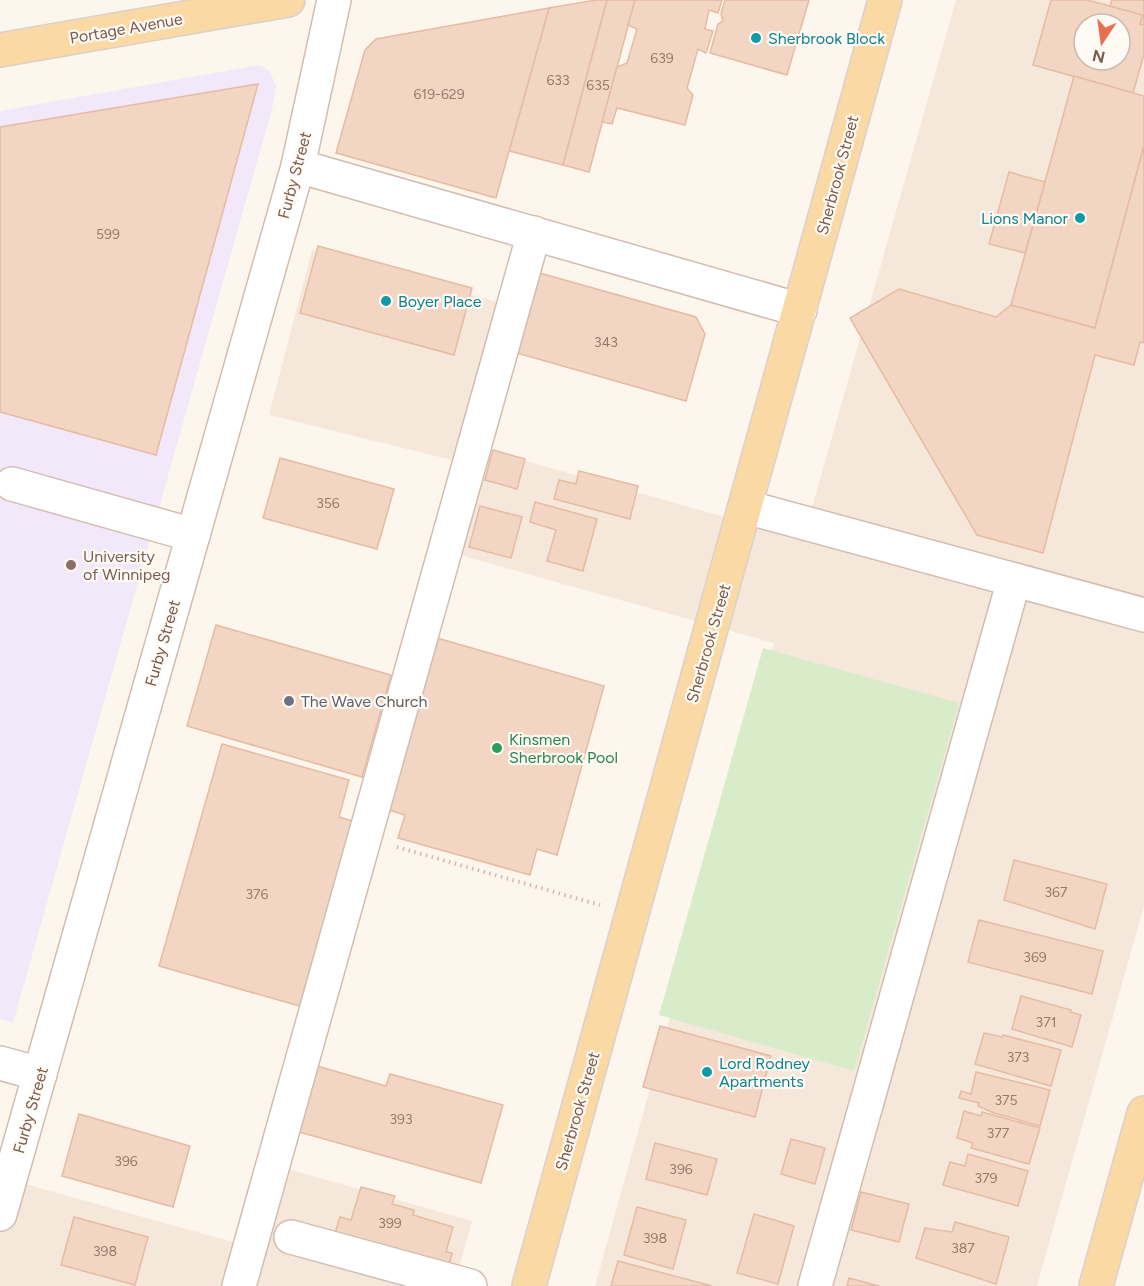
<svg xmlns="http://www.w3.org/2000/svg" width="1144" height="1286" viewBox="0 0 1144 1286" font-family="Figtree,sans-serif">
<style>
.residential{fill:#f5e8da;fill-rule:evenodd}
.education{fill:#f3e8fa}
.green{fill:#d8ecc9}
.building{fill:#f3d5c3;stroke:#e6bba3;stroke-width:1.5;fill-rule:evenodd}
.lines{fill:none;stroke-linecap:round;stroke-linejoin:round}
.minor-casing{stroke:#d1beb0;stroke-width:36}
.major-casing{stroke:#dad1cd;stroke-width:36}
.path{stroke:#d9b8a5;stroke-width:4;stroke-dasharray:1.5 4.5;stroke-linecap:butt}
.minor{stroke:#fff;stroke-width:33}
.major{stroke:#fbd9a5;stroke-width:33}
.culture-dot{fill:#0f9aa8;stroke:#fffaf3;stroke-width:2}
.education-dot{fill:#8d6e63;stroke:#fffaf3;stroke-width:2}
.worship-dot{fill:#6b7280;stroke:#fffaf3;stroke-width:2}
.leisure-dot{fill:#2e9e5b;stroke:#fffaf3;stroke-width:2}
.labels{text-anchor:middle;stroke-width:4.5;stroke-linejoin:round;paint-order:stroke}
.number-label{font-size:14px;fill:#987a6a}
.street-label{font-size:16px;fill:#7a5c4d;stroke:#fffaf3}
.culture-label{font-size:16px;fill:#0d838f;stroke:#fffaf3;text-anchor:start}
.education-label{font-size:16px;fill:#785e54;stroke:#fffaf3;text-anchor:start}
.worship-label{font-size:16px;fill:#5b616d;stroke:#fffaf3;text-anchor:start}
.leisure-label{font-size:16px;fill:#27864d;stroke:#fffaf3;text-anchor:start}
</style>
<rect width="100%" height="100%" fill="#fdf6ec"/>
<g class="residential">
<path d="M956,0H1144V906L1037,1286H595L774,643L435,548L456,461L269,415L312,250L501,303L462,443L803,539ZM1084,24H1120V60H1084Z"/>
<polygon points="288,1169 472,1221 454,1286 0,1286 0,1177 265,1251"/>
</g>
<polygon class="education" points="259,65 270,71 276,87 272,109 13,1023 0,1019 0,111"/>
<polygon class="green" points="763,648 959,703 854,1071 659,1015"/>
<g class="building">
<polygon points="596,0 607,0 563,165 509,151 549,8"/>
<polygon points="607,0 635,0 589,172 563,165"/>
<polygon points="635,0 722,0 718,13 709,10 705,29 713,31 706,53 698,49 687,88 693,95 685,125 617,108 612,124 602,122 617,67 627,63 637,29 628,25"/>
<polygon points="725,0 809,0 787,75 710,53 718,24 723,21 721,14"/>
<path d="M1051,0H1087L1143,15L1140,24L1144,25V54L1133,93L1033,65ZM1084,24H1120V60H1084Z"/>
<polygon points="1112,0 1144,0 1144,25 1140,24 1143,15 1110,6"/>
<polygon points="549,8 496,198 336,153 365,50 376,39"/>
<polygon points="1074,76 1144,96 1144,146 1095,328 1011,305"/>
<polygon points="258,84 156,455 0,412 0,127"/>
<polygon points="1144,146 1144,343 1140,342 1134,365 1095,355 1043,553 977,535 850,318 899,289 996,317 1011,305 1095,328"/>
<polygon points="1009,172 1045,182 1025,253 989,244"/>
<polygon points="318,246 472,288 454,355 300,313"/>
<polygon points="529,270 696,317 705,334 686,401 506,350"/>
<polygon points="493,450 525,459 517,489 485,480"/>
<polygon points="280,458 394,489 377,549 263,518"/>
<polygon points="579,471 638,486 630,519 554,499 559,480 576,484"/>
<polygon points="535,502 597,519 583,571 547,561 556,530 530,522"/>
<polygon points="480,506 522,517 511,558 469,547"/>
<polygon points="216,625 391,675 362,777 187,726"/>
<polygon points="437,638 604,686 557,855 537,849 530,875 398,838 405,815 389,810"/>
<polygon points="222,744 349,780 339,817 356,822 303,1007 159,966"/>
<polygon points="1014,860 1107,884 1095,929 1004,900"/>
<polygon points="979,920 1103,951 1092,994 968,962"/>
<polygon points="1021,996 1071,1010 1071,1012 1081,1015 1072,1047 1012,1029"/>
<polygon points="660,1026 771,1056 755,1117 643,1087"/>
<polygon points="984,1033 1002,1037 1003,1035 1061,1050 1051,1086 975,1064"/>
<polygon points="317,1066 386,1086 390,1074 503,1105 481,1183 299,1132"/>
<polygon points="976,1072 1050,1090 1040,1126 994,1113 978,1106 979,1103 959,1098 961,1091 971,1094"/>
<polygon points="964,1111 981,1116 982,1112 1040,1128 1029,1164 971,1148 973,1143 957,1138"/>
<polygon points="79,1114 190,1146 173,1207 62,1176"/>
<polygon points="791,1139 825,1148 815,1184 781,1174"/>
<polygon points="655,1143 717,1159 707,1195 646,1179"/>
<polygon points="968,1154 1028,1171 1018,1206 943,1185 950,1162 965,1166"/>
<polygon points="361,1187 395,1196 392,1204 414,1210 413,1215 453,1227 446,1252 452,1253 449,1265 335,1233 340,1217 351,1220"/>
<polygon points="861,1192 909,1204 899,1242 851,1230"/>
<polygon points="637,1207 686,1220 673,1269 624,1255"/>
<polygon points="754,1214 794,1226 778,1284 737,1273"/>
<polygon points="74,1217 148,1237 135,1285 61,1265"/>
<polygon points="955,1222 1009,1237 996,1284 916,1258 925,1228 952,1232"/>
<polygon points="618,1261 712,1286 611,1286"/>
<polygon points="849,1278 879,1286 847,1286"/>
</g>
<g class="lines">
<defs>
<g id="minor">
<polyline points="298,166 800,310"/>
<polyline points="12,484 193,535"/>
<polyline points="746,507 1144,615"/>
<polyline points="0,1063 40,1074"/>
<polyline points="0,1214 298,166 334,0"/>
<polyline points="291,1237 470,1286"/>
<polyline points="239,1286 534,233"/>
<polyline points="815,1286 1014,580"/>
</g>
<g id="major">
<polyline points="0,50 288,0"/>
<polyline points="529,1286 885,0"/>
<polyline points="1096,1286 1144,1113"/>
</g>
</defs>
<use href="#minor" class="minor-casing"/>
<use href="#major" class="major-casing"/>
<polyline class="path" points="397,847 600,905"/>
<use href="#minor" class="minor"/>
<use href="#major" class="major"/>
</g>
<g class="culture-dot">
<circle cx="756" cy="38" r="6"/>
<circle cx="1080" cy="218" r="6"/>
<circle cx="386" cy="301" r="6"/>
<circle cx="707" cy="1072" r="6"/>
</g>
<circle class="education-dot" cx="71" cy="565" r="6"/>
<circle class="worship-dot" cx="289" cy="701" r="6"/>
<circle class="leisure-dot" cx="497" cy="748" r="6"/>
<g class="labels">
<g class="number-label">
<text x="662" y="63">639</text>
<text x="558" y="85">633</text>
<text x="598" y="90">635</text>
<text x="439" y="99">619-629</text>
<text x="108" y="239">599</text>
<text x="606" y="347">343</text>
<text x="328" y="508">356</text>
<text x="1056" y="897">367</text>
<text x="257" y="899">376</text>
<text x="1035" y="962">369</text>
<text x="1046" y="1027">371</text>
<text x="1018" y="1062">373</text>
<text x="1006" y="1105">375</text>
<text x="401" y="1124">393</text>
<text x="998" y="1138">377</text>
<text x="126" y="1166">396</text>
<text x="681" y="1174">396</text>
<text x="986" y="1183">379</text>
<text x="390" y="1228">399</text>
<text x="655" y="1243">398</text>
<text x="963" y="1253">387</text>
<text x="105" y="1256">398</text>
</g>
<g class="street-label">
<text transform="translate(126 28) rotate(-10)" y="6">Portage Avenue</text>
<text transform="translate(294 175) rotate(-75)" y="6">Furby Street</text>
<text transform="translate(837 175) rotate(-75)" y="6">Sherbrook Street</text>
<text transform="translate(162 643) rotate(-74)" y="6">Furby Street</text>
<text transform="translate(708 643) rotate(-74)" y="6">Sherbrook Street</text>
<text transform="translate(30 1110) rotate(-74)" y="6">Furby Street</text>
<text transform="translate(577 1111) rotate(-74)" y="6">Sherbrook Street</text>
</g>
<g class="culture-label">
<text x="768" y="44">Sherbrook Block</text>
<text x="1068" y="224" text-anchor="end">Lions Manor</text>
<text x="398" y="307">Boyer Place</text>
<text x="719" y="1069">Lord Rodney<tspan x="719" dy="18">Apartments</tspan></text>
</g>
<g class="education-label">
<text x="83" y="562">University<tspan x="83" dy="18">of Winnipeg</tspan></text>
</g>
<g class="worship-label">
<text x="301" y="707">The Wave Church</text>
</g>
<g class="leisure-label">
<text x="509" y="745">Kinsmen<tspan x="509" dy="18">Sherbrook Pool</tspan></text>
</g>
</g>
<g transform="translate(1102 42) rotate(193)"><circle r="28" fill="#fffaf3" stroke="#cabbb1" stroke-width="1.5"/>
<path d="M0-4.5L10 22L0 15L-10 22Z" fill="#e76f51"/>
<text y="-9" font-size="16" font-weight="bold" text-anchor="middle" fill="#7a5c4d">N</text>
</g>
</svg>
